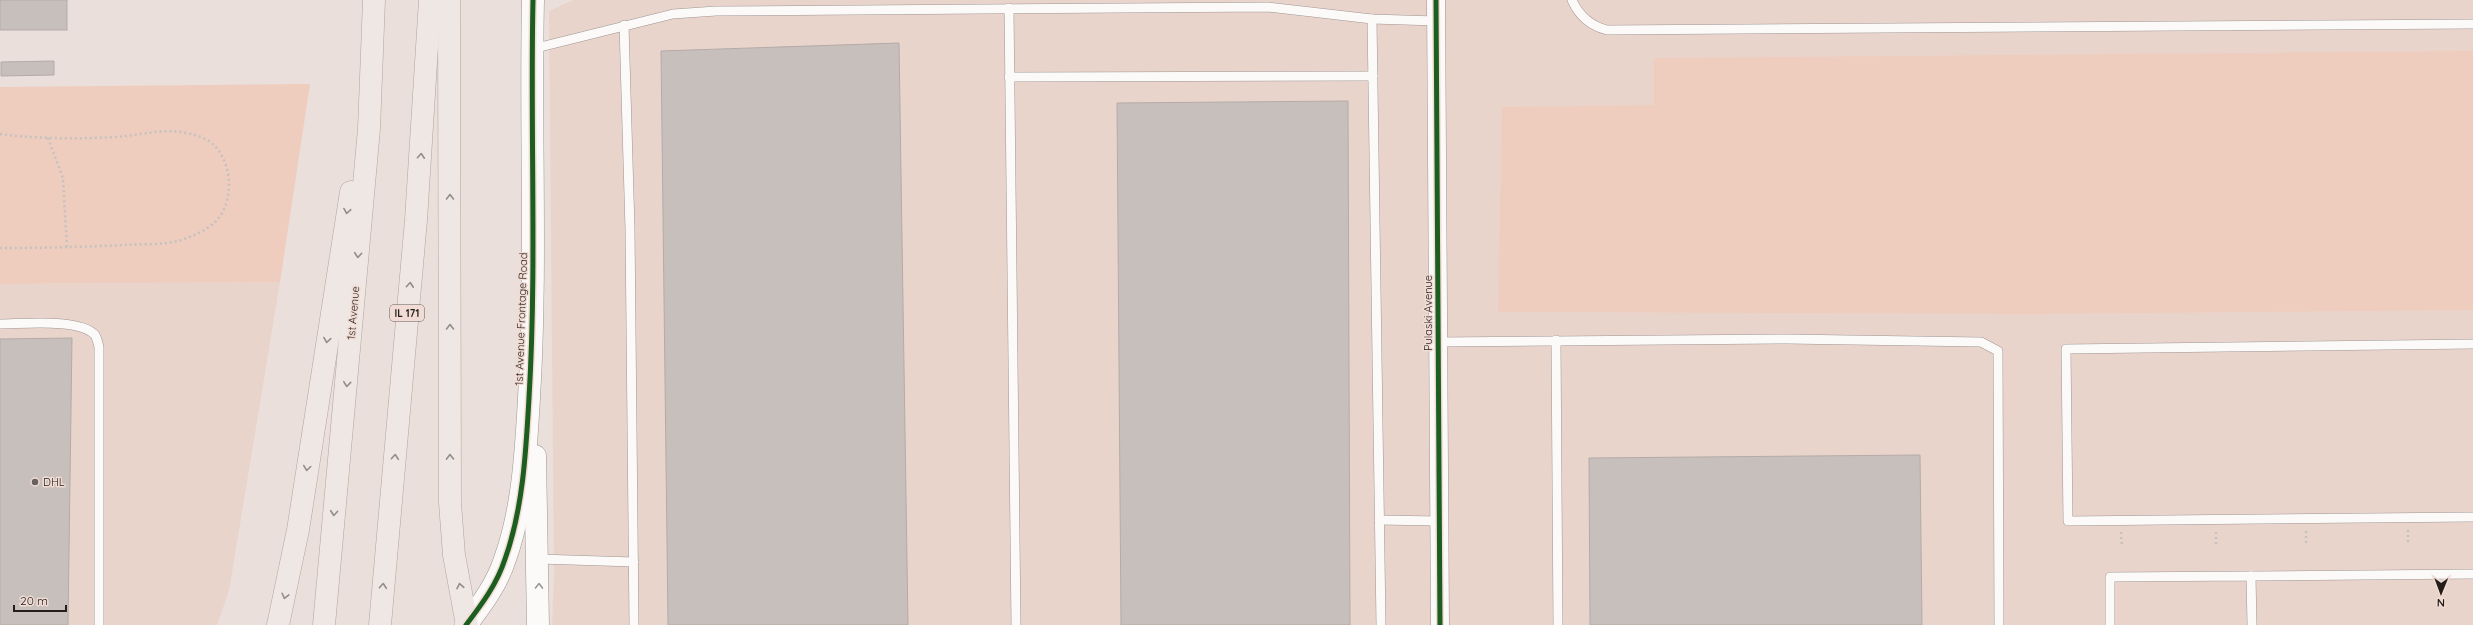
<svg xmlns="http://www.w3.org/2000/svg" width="2473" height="625" viewBox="0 0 2473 625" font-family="Quicksand,sans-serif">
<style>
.built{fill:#e9d4cc}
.green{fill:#efcdbe}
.building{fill:#c7bfbb;stroke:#b4aba7}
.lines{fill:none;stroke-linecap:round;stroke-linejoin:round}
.service-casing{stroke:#9e9592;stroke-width:10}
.minor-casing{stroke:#9e9592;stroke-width:19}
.tertiary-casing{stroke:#9e9592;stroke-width:23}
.primary-casing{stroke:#b4a39c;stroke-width:23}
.path{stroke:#c4c1bf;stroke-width:2.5;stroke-dasharray:2 3;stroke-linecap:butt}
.service{stroke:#fcfaf9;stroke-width:9}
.minor{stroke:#fcfaf9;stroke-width:18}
.tertiary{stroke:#fcfaf9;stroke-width:22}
.primary{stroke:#eee7e3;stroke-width:22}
.cycleway-casing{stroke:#f0dcd4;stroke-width:8}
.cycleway{stroke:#1b5e20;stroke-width:5}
.oneway{stroke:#938c89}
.oneway2{stroke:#9b9795}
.poi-dot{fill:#69615d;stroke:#f0dcd4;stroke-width:1.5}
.labels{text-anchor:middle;stroke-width:3;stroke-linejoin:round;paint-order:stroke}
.shield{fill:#f0dcd4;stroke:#615652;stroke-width:1}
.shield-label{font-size:10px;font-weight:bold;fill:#241d1a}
.street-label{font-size:11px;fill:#241d1a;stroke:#f0dcd4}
.poi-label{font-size:11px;fill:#241d1a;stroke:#f0dcd4;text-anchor:start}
</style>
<rect width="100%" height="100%" fill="#eadfda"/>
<g class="built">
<polygon points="573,0 2473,0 2473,625 552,625 554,575 549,11"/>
<polygon points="280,282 229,591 217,625 0,625 0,284"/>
</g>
<g class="green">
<polygon points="2473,51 2473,310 2033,314 1498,312 1502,107 1654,105 1654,58"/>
<polygon points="310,84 280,282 0,284 0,87"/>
</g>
<g class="building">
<rect x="0" y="0" width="67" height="30"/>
<polygon points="899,43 908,625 668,625 661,51"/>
<polygon points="54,61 54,75 1,76 1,62"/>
<polygon points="1348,101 1350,625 1121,625 1117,103"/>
<polygon points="72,338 68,625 0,625 0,339"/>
<polygon points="1920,455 1922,625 1590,625 1589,458"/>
</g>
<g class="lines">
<defs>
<g id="service">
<path d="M1572,0C1579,16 1591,26 1607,30L2473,24"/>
<polyline points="1009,8 1016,625"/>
<polyline points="1372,19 1381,625"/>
<polyline points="624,25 630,229 634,625"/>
<polyline points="532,49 673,14 716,11 1268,7 1372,19 1436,21"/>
<polyline points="1009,77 1373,76"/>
<path d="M0,324C23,324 80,318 95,335C97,338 98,343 99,347V625"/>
<polyline points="1556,340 1558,625"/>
<polyline points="1438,342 1787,339 1981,342 1998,351 1999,625"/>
<polyline points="2473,344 2066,349 2068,521 2473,517"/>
<polyline points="1379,520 1439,521"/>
<polyline points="538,559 634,562"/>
<polyline points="2251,576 2473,574"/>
<polyline points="2110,625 2110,577 2251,576 2252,625"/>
</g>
<polyline id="minor" points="1436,0 1440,625"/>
<g id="tertiary">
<polyline points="535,456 538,625"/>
<path d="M466,625C482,604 497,584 505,559C523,509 526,451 529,398C537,265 530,133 533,0"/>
</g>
<g id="primary">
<polyline points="449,0 450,503 454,555 467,625"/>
<polyline points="278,625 298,530 351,192"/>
<polyline points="324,625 369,129 374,0"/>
<polyline points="380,625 416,220 430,0"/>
</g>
</defs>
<use href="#service" class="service-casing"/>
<use href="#minor" class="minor-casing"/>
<use href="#tertiary" class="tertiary-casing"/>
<use href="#primary" class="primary-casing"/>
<g class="path">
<path d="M0,134C38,139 77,139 115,137C147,135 168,125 201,137C232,148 238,200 215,222C206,231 191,237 178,241C161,245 141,244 124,245C82,247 41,248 0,248"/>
<polyline points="48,138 63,178 67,248"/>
<polyline points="2408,530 2408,543"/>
<polyline points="2306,531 2306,544"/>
<polyline points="2121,532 2122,546"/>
<polyline points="2216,532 2216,545"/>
</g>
<use href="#service" class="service"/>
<use href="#minor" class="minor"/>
<use href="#tertiary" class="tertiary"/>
<use href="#primary" class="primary"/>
<defs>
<g id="cycleway">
<polyline points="1436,0 1440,625"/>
<path d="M466,625C482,604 497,584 505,559C523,509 526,451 529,398C537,265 530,133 533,0"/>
</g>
</defs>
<use href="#cycleway" class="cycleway-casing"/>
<use href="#cycleway" class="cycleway"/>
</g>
<defs><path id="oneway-chevron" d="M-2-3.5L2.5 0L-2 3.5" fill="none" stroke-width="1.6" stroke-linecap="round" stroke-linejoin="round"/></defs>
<g class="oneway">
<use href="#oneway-chevron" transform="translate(421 156) rotate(-86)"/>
<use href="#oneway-chevron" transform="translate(450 197) rotate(-90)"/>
<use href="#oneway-chevron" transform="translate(347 211) rotate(99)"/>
<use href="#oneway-chevron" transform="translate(358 255) rotate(95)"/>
<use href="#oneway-chevron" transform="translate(410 285) rotate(-85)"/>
<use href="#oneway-chevron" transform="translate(450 327) rotate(-90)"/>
<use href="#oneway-chevron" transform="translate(327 340) rotate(99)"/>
<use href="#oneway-chevron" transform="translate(347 384) rotate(96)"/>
<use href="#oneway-chevron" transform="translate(395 457) rotate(-85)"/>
<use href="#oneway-chevron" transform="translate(450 457) rotate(-91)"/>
<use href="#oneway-chevron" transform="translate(307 468) rotate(98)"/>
<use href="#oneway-chevron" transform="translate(334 513) rotate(95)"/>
<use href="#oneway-chevron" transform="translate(383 586) rotate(-85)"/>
<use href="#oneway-chevron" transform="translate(460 586) rotate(-101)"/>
<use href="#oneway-chevron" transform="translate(285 596) rotate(104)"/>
</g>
<use class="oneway2" href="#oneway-chevron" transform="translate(539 586) rotate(-89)"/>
<circle class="poi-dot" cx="35" cy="482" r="4"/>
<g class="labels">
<rect class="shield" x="390" y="305" width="34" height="16" rx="3"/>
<g class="shield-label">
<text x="407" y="317">IL 171</text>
</g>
<g class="street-label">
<text transform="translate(353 313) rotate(-85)" y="4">1st Avenue</text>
<text transform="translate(1428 313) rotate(-90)" y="4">Pulaski Avenue</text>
<text transform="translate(521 319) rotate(-88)" y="4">1st Avenue Frontage Road</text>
</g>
<g class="poi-label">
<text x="43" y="486">DHL</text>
</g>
</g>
<g transform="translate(2441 593) rotate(181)" stroke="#f0dcd4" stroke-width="3" paint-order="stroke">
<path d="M0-3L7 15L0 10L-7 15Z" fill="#241d1a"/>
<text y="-6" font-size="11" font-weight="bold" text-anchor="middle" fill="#241d1a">N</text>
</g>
<path d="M14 605v6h52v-6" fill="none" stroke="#241d1a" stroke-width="2"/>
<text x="20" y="605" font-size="12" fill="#241d1a" stroke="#f0dcd4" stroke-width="3" paint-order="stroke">20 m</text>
</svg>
